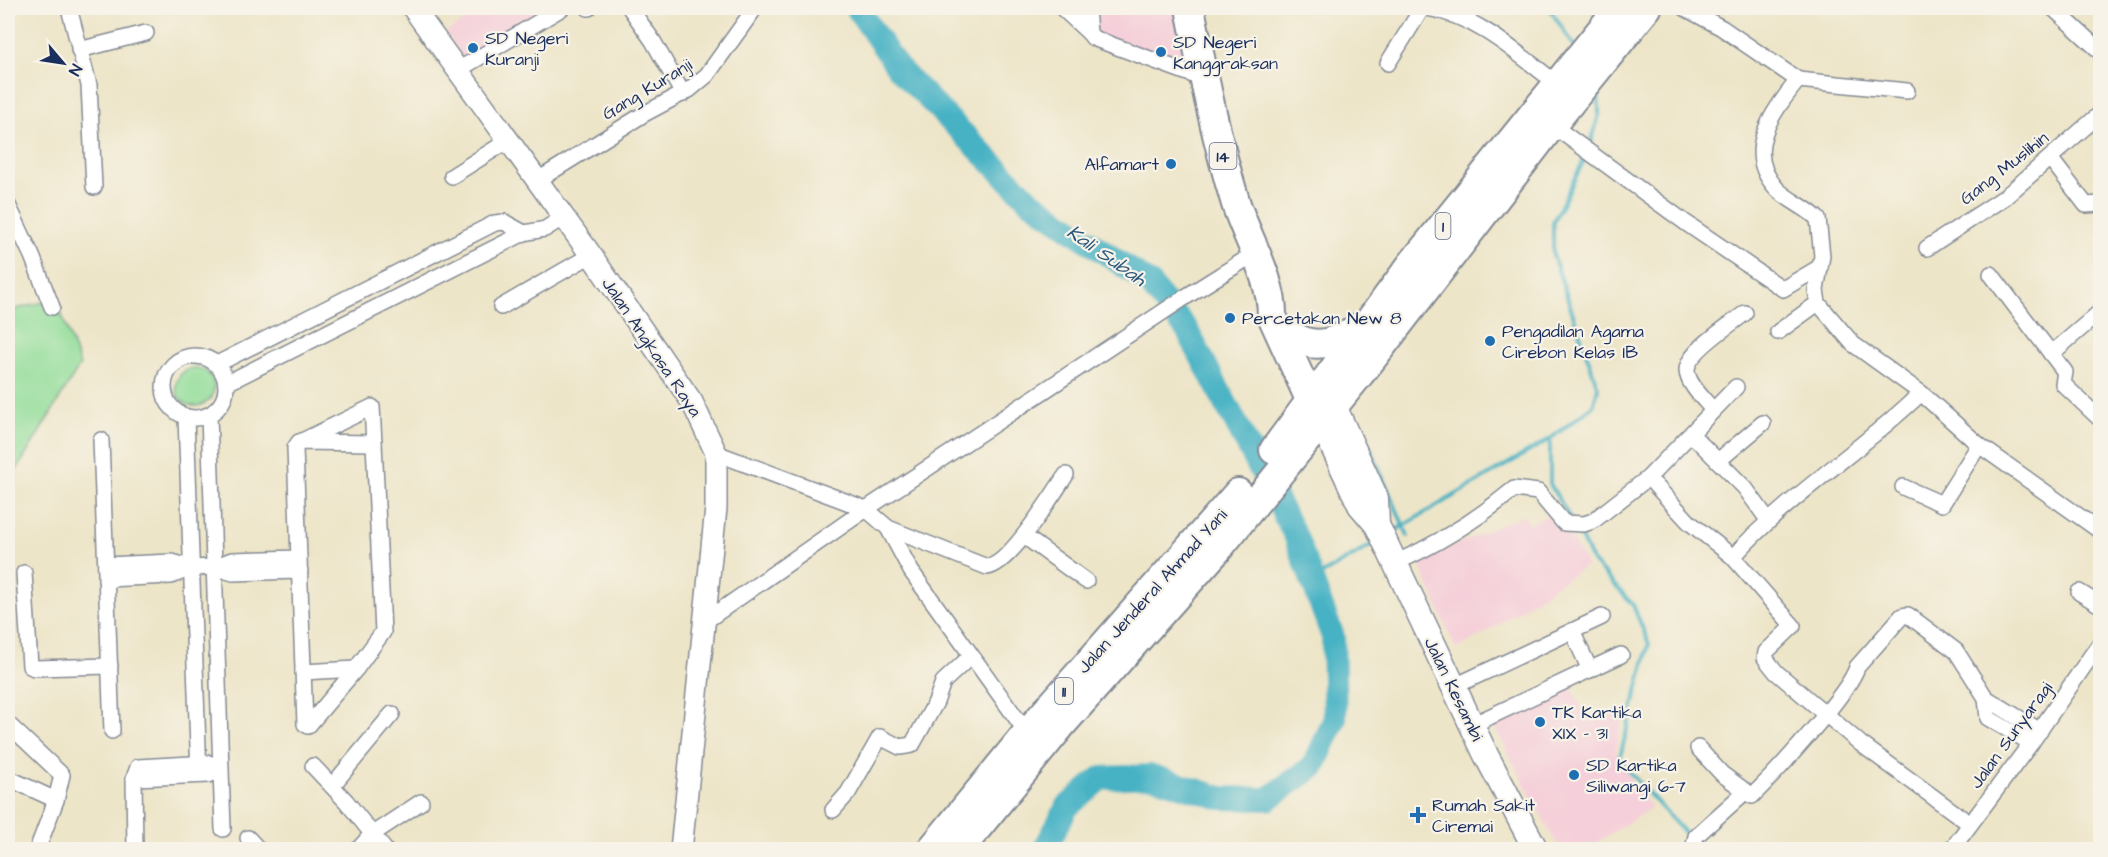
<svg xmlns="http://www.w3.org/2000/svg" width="2108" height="857" viewBox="0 0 2108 857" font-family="'Architects Daughter',sans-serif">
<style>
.built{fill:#f5cfd9}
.green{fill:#92dd99;stroke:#56867c;stroke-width:1.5}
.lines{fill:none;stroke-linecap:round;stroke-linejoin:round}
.stream{stroke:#47b2c4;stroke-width:4}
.river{stroke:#47b2c4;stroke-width:24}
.street-casing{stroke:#848a93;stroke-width:18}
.secondary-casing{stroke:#848a93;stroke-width:24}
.primary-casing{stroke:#848a93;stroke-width:27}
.highway-casing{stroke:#848a93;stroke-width:32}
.street{stroke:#fff;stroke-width:15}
.secondary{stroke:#fff;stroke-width:21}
.primary{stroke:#fff;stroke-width:24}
.highway{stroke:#fff;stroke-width:28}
.poi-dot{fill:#1f6fb2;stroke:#f7f3e8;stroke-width:2}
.labels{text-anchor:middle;stroke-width:4.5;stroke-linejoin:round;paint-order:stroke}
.shield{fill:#f7f3e8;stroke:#5d6a87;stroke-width:1.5}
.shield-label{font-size:16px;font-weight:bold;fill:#1b2f5e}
.poi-label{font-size:18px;fill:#1b2f5e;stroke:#f7f3e8;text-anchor:start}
.street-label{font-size:18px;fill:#1b2f5e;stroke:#f7f3e8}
.water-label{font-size:20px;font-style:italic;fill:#28567d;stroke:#f7f3e8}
</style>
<rect width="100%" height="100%" fill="#f7f3e8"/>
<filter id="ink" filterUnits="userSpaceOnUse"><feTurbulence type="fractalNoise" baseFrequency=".0167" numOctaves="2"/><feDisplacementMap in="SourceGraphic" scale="12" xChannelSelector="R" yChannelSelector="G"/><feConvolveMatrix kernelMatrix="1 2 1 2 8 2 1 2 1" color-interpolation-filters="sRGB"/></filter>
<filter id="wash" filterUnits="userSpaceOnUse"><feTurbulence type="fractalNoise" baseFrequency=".008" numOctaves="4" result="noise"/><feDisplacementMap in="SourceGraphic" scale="24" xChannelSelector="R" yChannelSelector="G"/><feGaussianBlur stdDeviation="1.35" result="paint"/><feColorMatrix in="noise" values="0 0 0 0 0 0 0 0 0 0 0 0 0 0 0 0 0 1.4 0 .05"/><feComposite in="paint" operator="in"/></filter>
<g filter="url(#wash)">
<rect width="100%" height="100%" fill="#ede5c8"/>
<g class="built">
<polygon points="485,8 557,8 465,64 446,32"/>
<polygon points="1089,8 1174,8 1187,70 1090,33"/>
<polygon points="1551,513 1564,527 1587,565 1487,632 1456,649 1418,562 1523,515 1529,525"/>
<polygon points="1569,682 1589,723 1619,708 1624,709 1616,751 1635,788 1652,807 1587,849 1559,849 1491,721"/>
</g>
<g class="green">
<polygon points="56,299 80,365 8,484 8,311"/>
<circle cx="195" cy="387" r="19"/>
</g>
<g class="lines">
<g class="stream">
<polyline points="1549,8 1575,47"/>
<polyline points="1590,147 1599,114 1598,87"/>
<polyline points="1364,434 1408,536"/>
<polyline points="1570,518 1550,484 1550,439 1593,406 1598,388 1553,255 1553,222 1587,154"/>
<polyline points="1576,527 1592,561 1633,605 1649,644 1620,757 1625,767 1690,839"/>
<polyline points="1391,533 1550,439"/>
<polyline points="1312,580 1377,542"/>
</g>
<polyline class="river" points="857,8 898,68 1030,201 1149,283 1187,330 1296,537 1333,637 1335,718 1314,766 1268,799 1221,798 1152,776 1101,778 1067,807 1044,850"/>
</g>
</g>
<g filter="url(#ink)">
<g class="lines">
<defs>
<g id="street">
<polyline points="69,8 89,85 94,187"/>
<polyline points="588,8 589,8"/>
<polyline points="630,8 653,41 683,94"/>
<polyline points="1062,8 1089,33"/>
<polyline points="1087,8 1089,33 1093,38 1204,79"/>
<path d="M1428,8C1477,16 1518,54 1556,83"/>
<polyline points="1685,8 1722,28 1798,80"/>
<polyline points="2053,8 2100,51"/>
<polyline points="79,50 146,33"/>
<polyline points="1388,63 1421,10 1425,8"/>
<polyline points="458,70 562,8"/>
<path d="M1907,91L1798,80C1772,113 1742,152 1777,189C1789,201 1806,207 1818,219L1822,256L1816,290L1818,303L1853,344L1921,393L1979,445L2100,531"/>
<polyline points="1552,125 1686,223 1783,289 1820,267"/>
<polyline points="2050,158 2086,205 2100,204"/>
<polyline points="452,176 509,140"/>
<polyline points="538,180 644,114 689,90 707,75 755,8"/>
<polyline points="8,205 32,256 52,307"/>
<polyline points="1927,248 2005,197 2100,114"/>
<polyline points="1991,274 2065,372 2063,384 2100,419"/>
<polyline points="501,307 591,255"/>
<polyline points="1778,332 1818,303"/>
<polyline points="2051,354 2100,312"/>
<circle cx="195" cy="387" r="31"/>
<polyline points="217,364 495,223 504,222 524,233"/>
<polyline points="227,383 524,233 545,229 564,217"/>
<path d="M1713,410C1705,400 1688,385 1687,371C1686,352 1732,324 1745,313"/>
<polyline points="209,415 223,829"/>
<polyline points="186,417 199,775"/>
<polyline points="1692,435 1745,488 1768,520"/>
<polyline points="101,440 112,731"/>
<polyline points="302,441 372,407 374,443"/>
<polygon points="299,442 374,443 383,632 356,669 308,726 305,724 295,448"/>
<polyline points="716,453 866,509 888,528 911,571 1027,733"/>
<polyline points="1718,461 1763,423"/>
<polyline points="1655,485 1689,522 1733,557 1793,626 1766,652 1765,658 1776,672 1861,744 1970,824"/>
<polyline points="1903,487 1942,504 1979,445"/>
<path d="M888,528L987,567C1009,566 1053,494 1066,475"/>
<polyline points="1024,536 1086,581"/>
<path d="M1733,557C1789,495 1861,451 1921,393"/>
<path d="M1395,563C1438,544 1478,519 1514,489L1538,492L1564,523L1584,524L1593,521L1648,478L1736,387"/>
<polyline points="106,565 172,562 191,568"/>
<polyline points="214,567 233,573 300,571"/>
<polyline points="24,573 30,666 34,668 110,666"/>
<polyline points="106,579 171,576 191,568 214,567 232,560 299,558"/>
<polyline points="2079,592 2100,605"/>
<polyline points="704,622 866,509 1187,296 1254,254"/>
<polyline points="1572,631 1590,670"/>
<polyline points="303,672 356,669"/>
<polyline points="1453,687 1602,617"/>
<polyline points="1986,698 2040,731"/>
<polyline points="8,724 62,775 56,800 37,850"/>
<polyline points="1472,725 1621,655"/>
<path d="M1698,748L1722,774L1752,796C1774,775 1850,692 1857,667L1902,616L1908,615L1956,651L1986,698L1988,718L2031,743"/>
<polyline points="313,766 346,801 385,850"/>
<polyline points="8,778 56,800"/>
<polyline points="134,778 209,775"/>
<polyline points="332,786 392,714"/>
<polyline points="833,810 848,793 880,737 900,747 912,745 936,702 943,682 971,656"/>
<polyline points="248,838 259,850"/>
<polyline points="135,850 134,778 138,767 209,763"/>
<polyline points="358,850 371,835 421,802"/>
<polyline points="1693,850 1696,836 1746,791"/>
<polyline points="1951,850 2031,743 2100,643"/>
</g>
<polyline id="secondary" points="413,8 591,255 692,402 716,453 716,508 681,850"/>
<g id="primary">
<polyline points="1334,406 1376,498 1377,525"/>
<polyline points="1321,422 1360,505 1377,525 1486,755 1536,850"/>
</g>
<g id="highway">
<path d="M1190,8C1203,73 1216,139 1236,204C1247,238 1273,281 1272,316L1317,415"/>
<path d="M1296,338C1321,351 1338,340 1360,327"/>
<polyline points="1274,450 1411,265 1619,8"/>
<polyline points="931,850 1027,733 1238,493"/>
<polyline points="959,850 1063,723 1218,549 1371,360 1552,125 1647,8"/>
</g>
</defs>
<use href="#street" class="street-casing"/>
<use href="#secondary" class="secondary-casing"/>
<use href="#primary" class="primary-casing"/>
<use href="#highway" class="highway-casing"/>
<use href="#street" class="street"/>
<use href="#secondary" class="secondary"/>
<use href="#primary" class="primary"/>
<use href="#highway" class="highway"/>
</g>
</g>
<g class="poi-dot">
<circle cx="473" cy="48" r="6"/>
<circle cx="1161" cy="52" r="6"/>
<circle cx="1171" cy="164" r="6"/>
<circle cx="1230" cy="318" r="6"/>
<circle cx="1490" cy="341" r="6"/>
<circle cx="1540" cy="722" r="6"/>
<circle cx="1574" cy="775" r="6"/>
<path d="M1415 806h6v6h6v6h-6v6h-6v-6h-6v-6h6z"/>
</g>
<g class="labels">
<g class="shield">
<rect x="1209.5" y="143" width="27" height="26" rx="4.5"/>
<rect x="1435.5" y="213" width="15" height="26" rx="4.5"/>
<rect x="1055" y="678" width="18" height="26" rx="4.5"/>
</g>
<g class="shield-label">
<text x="1223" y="162">14</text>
<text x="1443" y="232">1</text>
<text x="1064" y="697">11</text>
</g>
<g class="poi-label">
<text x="485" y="44">SD Negeri<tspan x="485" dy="21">Kuranji</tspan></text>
<text x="1173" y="48">SD Negeri<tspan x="1173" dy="21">Kanggraksan</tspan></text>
<text x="1159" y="170" text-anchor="end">Alfamart</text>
<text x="1242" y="324">Percetakan New 8</text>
<text x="1502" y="337">Pengadilan Agama<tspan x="1502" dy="21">Cirebon Kelas IB</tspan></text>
<text x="1552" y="718">TK Kartika<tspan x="1552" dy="21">XIX - 31</tspan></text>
<text x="1586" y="771">SD Kartika<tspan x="1586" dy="21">Siliwangi 6-7</tspan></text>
<text x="1432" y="811">Rumah Sakit<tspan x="1432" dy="21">Ciremai</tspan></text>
</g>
<g class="street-label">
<text transform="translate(647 89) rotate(-31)" y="6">Gang Kuranji</text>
<text transform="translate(2004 168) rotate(-38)" y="6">Gang Muslihin</text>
<text transform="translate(652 347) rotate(56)" y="6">Jalan Angkasa Raya</text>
<text transform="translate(1152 591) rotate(-48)" y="6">Jalan Jenderal Ahmad Yani</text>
<text transform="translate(1454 689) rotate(64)" y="6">Jalan Kesambi</text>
<text transform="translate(2011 735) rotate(-54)" y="6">Jalan Sunyaragi</text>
</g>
<g class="water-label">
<text transform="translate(1107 255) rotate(35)" y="7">Kali Subah</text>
</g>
</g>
<rect width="2108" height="857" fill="none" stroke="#f7f3e8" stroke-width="30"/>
<g transform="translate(63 63) rotate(119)" stroke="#f7f3e8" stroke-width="4.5" paint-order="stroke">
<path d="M0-4.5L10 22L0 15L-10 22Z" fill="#1b2f5e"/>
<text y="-9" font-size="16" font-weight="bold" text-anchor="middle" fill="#1b2f5e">N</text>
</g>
</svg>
